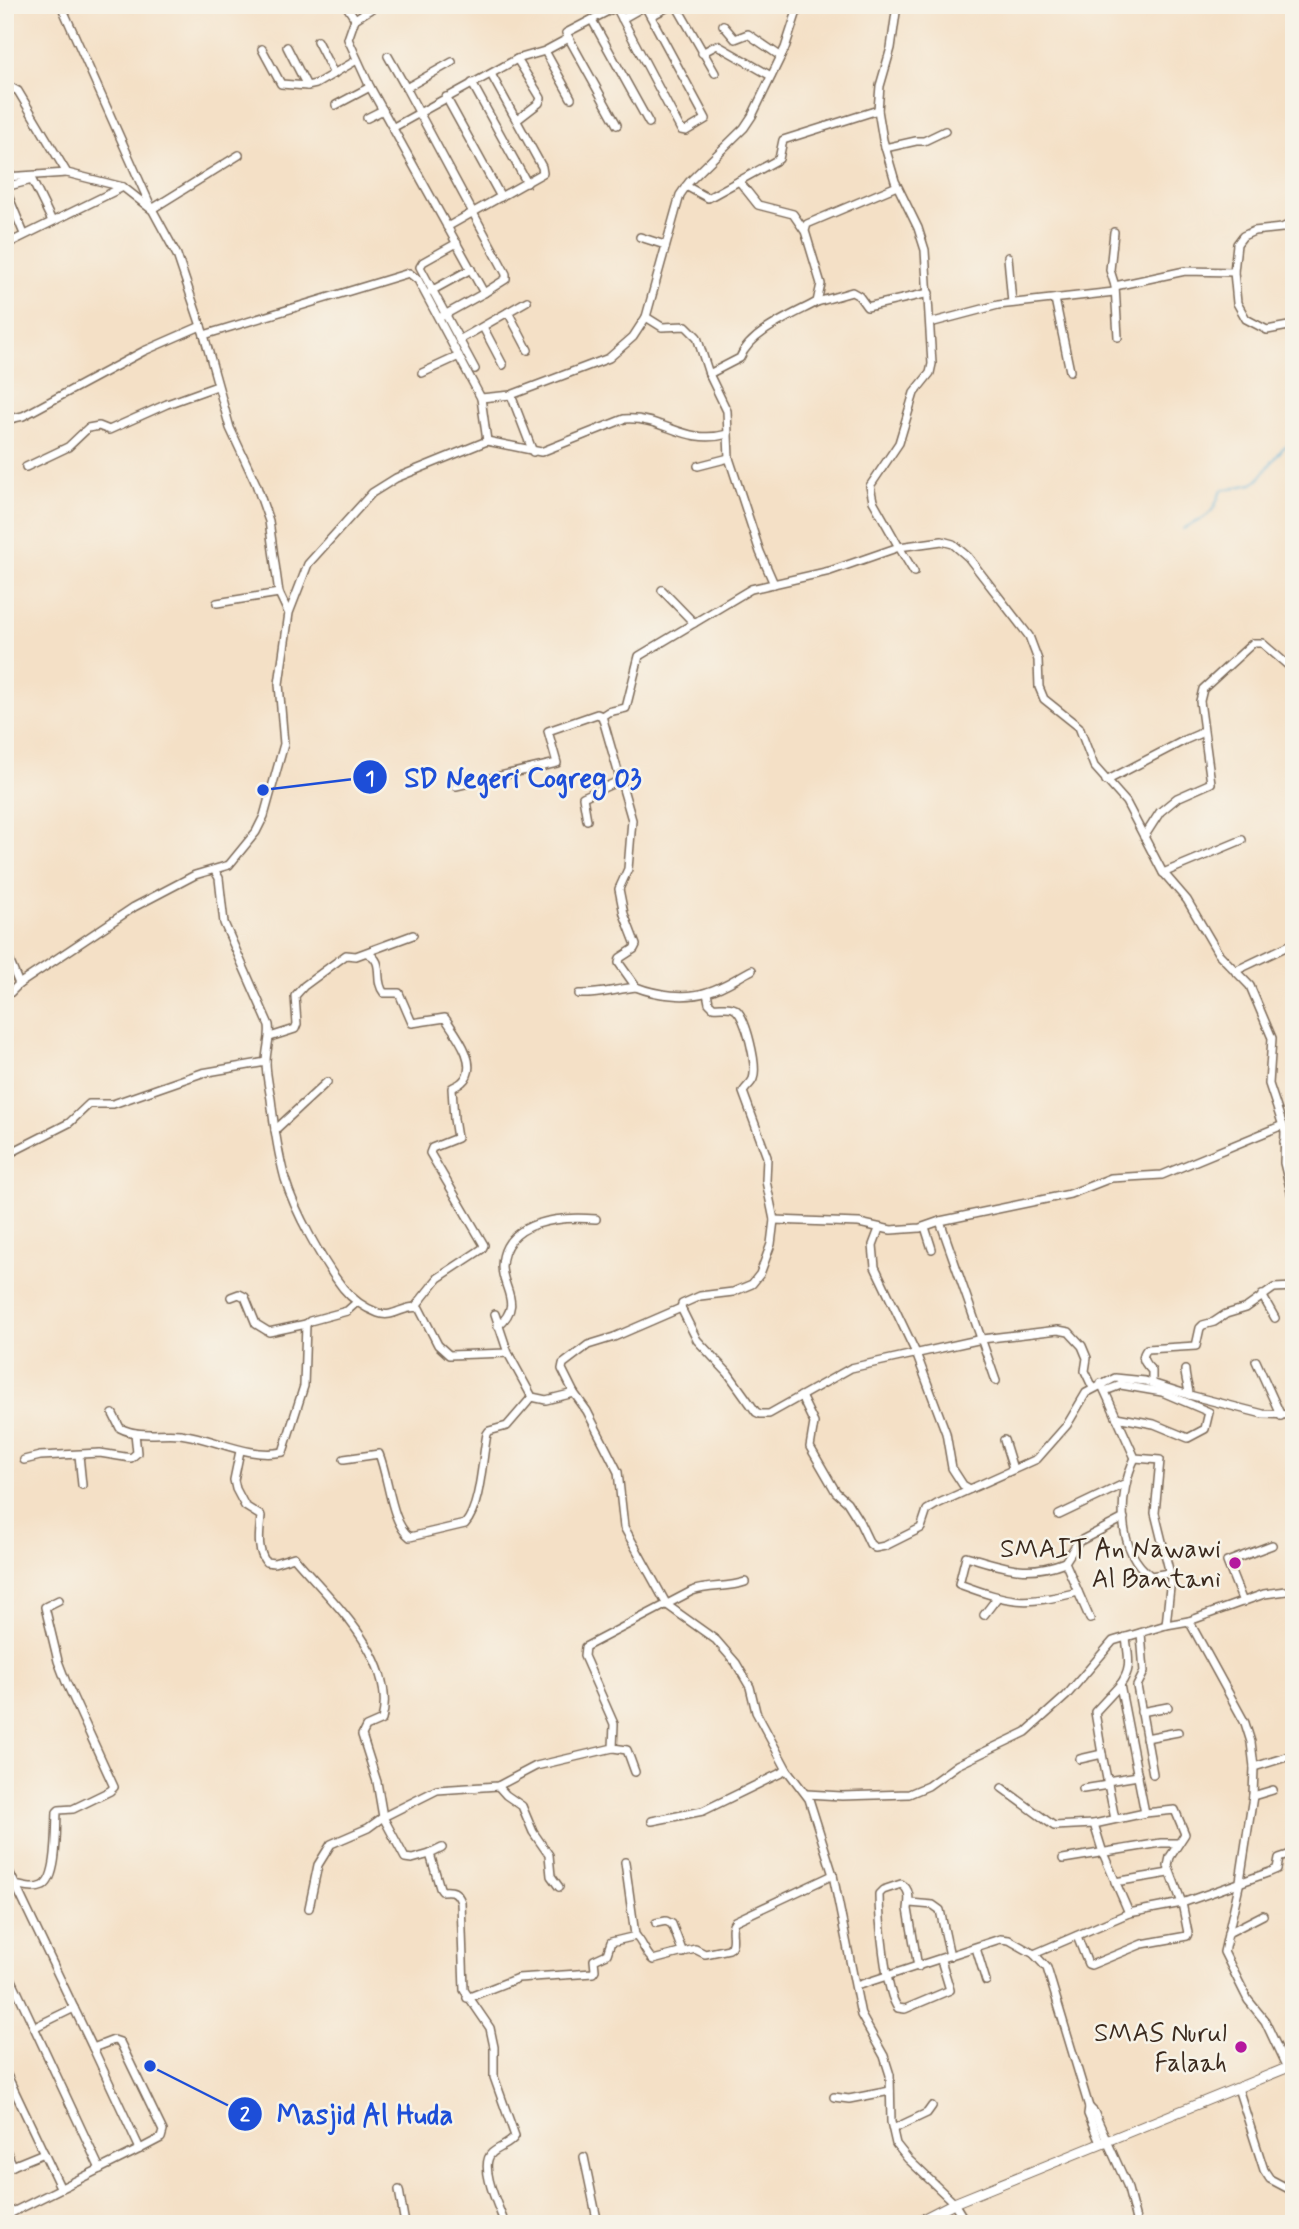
<svg xmlns="http://www.w3.org/2000/svg" width="1299" height="2229" viewBox="0 0 1299 2229" font-family="Mynerve,sans-serif">
<style>
.lines{fill:none;stroke-linecap:round;stroke-linejoin:round}
.stream{stroke:#59add5;stroke-width:2}
.minor-casing{stroke:#7c6a59;stroke-width:10}
.major-casing{stroke:#7c6a59;stroke-width:11}
.minor{stroke:#fff;stroke-width:7}
.major{stroke:#fff;stroke-width:9}
.poi-dot{fill:#b5179e;stroke:#f7f3e8;stroke-width:2.5}
.labels{text-anchor:middle;stroke-width:5;stroke-linejoin:round;paint-order:stroke}
.poi-label{font-size:26px;fill:#3b2a1e;stroke:#f7f3e8;text-anchor:end}
.leader{fill:none;stroke:#1d4ed8;stroke-width:2.5}
.callout-dot{fill:#1d4ed8;stroke:#f7f3e8;stroke-width:2.5}
.mark-label{font-size:21px;text-anchor:middle;font-weight:bold;fill:#fff}
.callout-label{font-size:28px;text-anchor:middle;font-weight:bold;fill:#1d4ed8;stroke:#f7f3e8;stroke-width:5;stroke-linejoin:round;paint-order:stroke}
</style>
<rect width="100%" height="100%" fill="#f7f3e8"/>
<filter id="ink" filterUnits="userSpaceOnUse"><feTurbulence type="fractalNoise" baseFrequency=".0143" numOctaves="2"/><feDisplacementMap in="SourceGraphic" scale="14" xChannelSelector="R" yChannelSelector="G"/><feConvolveMatrix kernelMatrix="1 2 1 2 8 2 1 2 1" color-interpolation-filters="sRGB"/></filter>
<filter id="wash" filterUnits="userSpaceOnUse"><feTurbulence type="fractalNoise" baseFrequency=".00686" numOctaves="4" result="noise"/><feDisplacementMap in="SourceGraphic" scale="28" xChannelSelector="R" yChannelSelector="G"/><feGaussianBlur stdDeviation="1.57" result="paint"/><feColorMatrix in="noise" values="0 0 0 0 0 0 0 0 0 0 0 0 0 0 0 0 0 1.4 0 .05"/><feComposite in="paint" operator="in"/></filter>
<g filter="url(#wash)">
<rect width="100%" height="100%" fill="#f4e0c6"/>
<g class="lines">
<path class="stream" d="M1183,529C1193,523 1211,517 1215,505C1218,500 1218,495 1222,490L1252,484L1258,480L1283,448L1294,441"/>
</g>
</g>
<g filter="url(#ink)">
<g class="lines">
<defs>
<g id="minor">
<polyline points="61,5 152,209 177,255 204,335 230,428 256,484 269,521 279,593"/>
<polyline points="346,5 355,19"/>
<polyline points="377,5 355,19 348,39 370,87 484,293 439,318"/>
<polyline points="676,5 715,73"/>
<polyline points="897,5 891,48 880,86 878,110 883,140 895,181 918,228 925,250 932,364 930,373 914,393 899,443 870,486 873,501 899,547 942,541 953,544 968,557 1029,636 1038,660 1039,687 1044,699 1079,727 1094,766 1126,802 1162,871 1187,900 1218,953 1250,986 1272,1038 1269,1084 1285,1132 1284,1163 1294,1204"/>
<polyline points="651,16 672,5"/>
<polyline points="592,20 649,123"/>
<polyline points="723,25 735,39 748,34 780,56"/>
<polyline points="317,41 334,74"/>
<polyline points="287,47 307,86 316,84 357,60"/>
<polyline points="262,49 281,84 307,86"/>
<polyline points="545,51 571,98"/>
<polyline points="702,53 717,45 771,76"/>
<polyline points="388,56 406,88"/>
<polyline points="452,62 406,88 506,274 506,279 484,293"/>
<polyline points="472,83 527,183"/>
<polyline points="5,84 18,91 67,173 123,187 151,209"/>
<polyline points="446,97 501,197"/>
<polyline points="336,105 370,87"/>
<polyline points="367,118 383,110"/>
<polyline points="517,120 539,103 541,98 517,59 545,51 569,38"/>
<polyline points="617,125 566,33 616,7 681,130 686,131 706,119 645,6 622,19"/>
<polyline points="394,127 517,59"/>
<polyline points="885,148 916,141 924,141 945,131"/>
<polyline points="5,177 67,173"/>
<polyline points="739,181 758,205 793,214 804,230"/>
<polyline points="686,186 708,198 779,159 783,140 878,110"/>
<polyline points="5,187 32,180 52,221"/>
<polyline points="5,188 24,234"/>
<polyline points="152,209 239,155"/>
<polyline points="1294,222 1282,228 1254,231 1243,236 1237,244 1234,272 1237,303 1246,319 1267,330 1294,325"/>
<polyline points="447,227 543,173 542,167 491,74"/>
<polyline points="1114,232 1110,270 1115,286 1118,337"/>
<polyline points="640,237 665,245"/>
<polyline points="457,243 423,262 420,267 475,369"/>
<polyline points="5,245 123,187"/>
<polyline points="1008,257 1012,303"/>
<polyline points="1115,286 1185,271 1234,272"/>
<polyline points="431,291 471,269"/>
<polyline points="1055,299 1070,371"/>
<polyline points="817,302 852,292 859,296 867,307 929,293"/>
<polyline points="508,312 528,350"/>
<polyline points="646,317 662,327 686,326 697,337 709,374 727,411 729,458 760,552 774,584"/>
<polyline points="930,323 998,305 1114,292"/>
<polyline points="483,327 503,365"/>
<polyline points="204,335 409,273 418,280 481,398 487,441"/>
<polyline points="459,340 527,301"/>
<polyline points="422,373 459,356"/>
<path d="M709,374L740,358C750,332 793,315 817,302L821,284L805,231L807,224L897,186"/>
<polyline points="511,395 533,452"/>
<polyline points="481,398 511,395 609,358 633,337 646,317 680,195 689,182 744,128 752,116 785,48 799,5"/>
<polyline points="5,420 23,416 144,351 201,326"/>
<polyline points="698,466 729,458"/>
<polyline points="26,467 68,447 88,428 99,426 109,430 167,404 217,386"/>
<polyline points="662,590 694,623"/>
<polyline points="217,603 279,593 288,612"/>
<polyline points="1106,781 1185,740 1199,734 1203,730"/>
<polyline points="456,786 557,763 548,731 597,714 602,716"/>
<polyline points="587,820 583,797 621,780"/>
<polyline points="1144,837 1160,812 1177,798 1211,783 1200,701 1203,689 1253,643 1262,643 1290,667"/>
<path d="M215,871L219,878L224,923L269,1025C271,1038 266,1049 266,1062C266,1074 269,1087 271,1099C274,1126 278,1153 285,1179C295,1212 322,1261 343,1288C352,1299 365,1308 378,1313C394,1319 404,1304 419,1308L438,1345L449,1355L508,1353L532,1397L546,1400L574,1393"/>
<polyline points="1163,873 1242,840"/>
<polyline points="5,950 19,984"/>
<path d="M367,953C386,961 373,980 384,993H399L412,1023L445,1018C455,1033 481,1065 462,1082C459,1085 455,1086 452,1088L454,1119L457,1138L432,1148L430,1153L484,1245L482,1249L438,1278L415,1307"/>
<path d="M752,970C738,977 723,988 707,992C687,999 656,995 636,987L619,963L620,958L634,949L636,945L624,914L619,889L628,869L632,820L602,716L608,712L626,708L639,656L751,589L830,571L899,547L914,572"/>
<polyline points="1235,971 1294,943"/>
<path d="M707,993L709,1003L713,1007C720,1008 729,1005 735,1009C746,1016 758,1066 753,1079C751,1084 746,1087 743,1092L767,1157L766,1181L774,1220L771,1244L760,1274L752,1284L733,1292L700,1296L682,1304L681,1308L697,1340L728,1373L756,1412L760,1414H769L851,1368L864,1365L982,1339L1058,1330L1069,1332L1082,1346L1087,1358L1085,1371L1093,1388"/>
<path d="M579,994C598,995 617,989 636,987"/>
<path d="M5,998L19,984L134,907L195,875L229,865L256,832L264,816L284,744L279,684L289,613L308,564L372,493L396,478L487,441L541,452L624,419C664,416 684,446 728,434"/>
<polyline points="270,1037 295,1029 297,1024 295,996 304,986 346,955 356,956 413,935"/>
<polyline points="5,1058 8,1065"/>
<polyline points="275,1130 327,1082"/>
<polyline points="1284,1142 1294,1137"/>
<polyline points="14,1151 69,1123 89,1104 113,1104 202,1073 266,1062"/>
<polyline points="774,1220 859,1223 891,1230 920,1228 940,1221 1070,1194 1111,1178 1162,1175 1283,1125"/>
<polyline points="940,1221 996,1381"/>
<polyline points="925,1227 932,1249"/>
<polyline points="879,1229 873,1245 875,1267 916,1353 946,1433 952,1468 963,1485 970,1489"/>
<polyline points="1262,1295 1275,1318"/>
<polyline points="231,1297 239,1294 245,1297 256,1324 269,1332 306,1324"/>
<polyline points="681,1308 614,1337 588,1345 563,1364 562,1369 574,1393 587,1411 618,1472 624,1527 667,1605 716,1640 736,1663 750,1687 756,1712 787,1770 809,1799 833,1875 861,2015 884,2056 890,2075 891,2122 896,2144 908,2159 954,2203 967,2224"/>
<polyline points="495,1314 508,1353"/>
<path d="M498,1326C524,1304 502,1289 502,1266C504,1220 561,1216 596,1219"/>
<polyline points="1256,1361 1281,1416"/>
<path d="M1185,1370C1185,1379 1189,1387 1189,1395"/>
<polyline points="1101,1383 1135,1458 1160,1460 1155,1513 1171,1578 1166,1625"/>
<path d="M1152,1383V1371C1146,1364 1139,1359 1147,1349L1196,1346L1200,1328L1203,1325L1214,1322L1226,1314L1246,1308L1274,1288L1294,1287"/>
<polyline points="1105,1391 1121,1385 1162,1392 1209,1412 1205,1429 1188,1438 1154,1424 1116,1417"/>
<polyline points="801,1396 814,1423 810,1447 836,1492 847,1502 859,1521 870,1544 875,1548 885,1546 921,1528 927,1510 937,1504 1037,1459 1067,1425 1086,1393 1115,1378 1145,1381 1189,1395 1263,1414 1294,1415"/>
<path d="M113,1414L120,1428C139,1438 160,1432 180,1434C215,1438 247,1459 283,1452L304,1386L306,1324L310,1321L347,1311L357,1302"/>
<polyline points="1004,1440 1013,1469"/>
<path d="M240,1451L234,1480L236,1489L245,1506L261,1516C260,1531 256,1549 266,1562L274,1563L294,1557C330,1600 398,1658 382,1720L366,1727L362,1735L377,1782L383,1817L405,1858L412,1859L430,1854"/>
<polyline points="79,1455 82,1485"/>
<path d="M1135,1458C1118,1492 1116,1551 1151,1576L1169,1573"/>
<path d="M344,1459L379,1454C389,1478 391,1524 410,1537L465,1524C481,1506 482,1458 487,1434L489,1431L507,1426L532,1397"/>
<polyline points="24,1460 40,1456 100,1453 131,1458 137,1453 135,1433"/>
<polyline points="1059,1515 1126,1483"/>
<path d="M1065,1562C1026,1577 1004,1567 966,1556L959,1584C1011,1603 1024,1606 1078,1592"/>
<polyline points="1243,1602 1227,1562 1272,1545"/>
<polyline points="984,1615 997,1598"/>
<polyline points="1090,1619 1065,1562 1078,1542 1124,1518"/>
<polyline points="1141,1633 1144,1672 1137,1686 1153,1774"/>
<path d="M1120,1685C1133,1668 1128,1657 1126,1637"/>
<polyline points="1141,1712 1168,1707"/>
<polyline points="1146,1738 1178,1732"/>
<polyline points="613,1748 627,1750 635,1772"/>
<polyline points="1102,1754 1095,1712 1120,1685 1145,1813"/>
<polyline points="1080,1759 1102,1754 1115,1819"/>
<polyline points="1254,1767 1293,1755"/>
<polyline points="1107,1781 1138,1776"/>
<polyline points="498,1786 506,1795 522,1806 533,1832 549,1855 551,1876 559,1887"/>
<polyline points="1002,1788 1054,1826 1094,1824"/>
<polyline points="1083,1789 1108,1785"/>
<polyline points="806,1794 842,1796 909,1794 928,1786 957,1765 1026,1732 1066,1696 1113,1641 1166,1625 1189,1621"/>
<polyline points="1253,1796 1273,1790"/>
<polyline points="652,1821 703,1811 787,1770"/>
<path d="M442,1848L430,1854L440,1888L442,1891C453,1890 457,1891 461,1902L464,1990L490,2028L494,2047V2077L515,2136C510,2145 500,2146 492,2153C478,2165 499,2208 505,2224"/>
<polyline points="1063,1859 1161,1843 1178,1843"/>
<path d="M625,1862L635,1935C642,1941 646,1955 653,1960L695,1949L705,1954L729,1949C737,1942 728,1929 735,1921L833,1875"/>
<polyline points="5,1863 93,2048 114,2040 120,2042 163,2131 161,2138 140,2149 11,2213 9,2217 10,2224"/>
<polyline points="1115,1882 1169,1873"/>
<path d="M15,1885C24,1887 34,1890 43,1886C58,1878 56,1829 57,1812L59,1810L73,1809L110,1791L114,1787L66,1682L58,1661L45,1607L59,1600"/>
<polyline points="910,1903 933,1905 940,1910 950,1956"/>
<path d="M309,1908L318,1865L331,1844L368,1828L383,1817L437,1790L498,1786L536,1766L613,1748L614,1724L584,1656L585,1647L692,1591C709,1585 727,1588 745,1582"/>
<polyline points="656,1923 666,1921 672,1924 683,1953"/>
<polyline points="1228,1933 1263,1915"/>
<polyline points="1077,1936 1088,1964 1091,1965 1142,1944 1187,1936 1188,1933 1182,1903 1168,1866 1170,1857 1185,1834 1175,1810 1145,1813 1094,1824 1103,1853 1129,1913"/>
<polyline points="976,1948 986,1981"/>
<polyline points="1034,1954 1129,1913 1182,1903 1270,1872 1277,1869 1279,1858 1294,1853"/>
<polyline points="5,1965 100,2169"/>
<path d="M918,1967L908,1909C909,1901 911,1889 901,1884L883,1890L879,1894C879,1916 885,1992 898,2008L905,2009L950,1990L941,1960"/>
<polyline points="856,1986 1000,1939 1009,1940 1034,1954 1047,1968 1089,2107 1088,2114 1100,2143"/>
<polyline points="467,1998 518,1978 593,1973 595,1970 594,1960 607,1954 611,1942 636,1936"/>
<polyline points="35,2027 74,2008"/>
<polyline points="93,2048 140,2149"/>
<polyline points="1287,2068 1265,2021 1248,2000 1224,1952 1240,1881 1253,1796 1254,1767 1251,1742 1245,1723 1189,1621 1264,1594 1294,1590"/>
<polyline points="5,2071 60,2187"/>
<polyline points="1238,2088 1264,2170 1270,2179 1287,2188 1294,2186"/>
<polyline points="834,2097 849,2099 890,2091"/>
<polyline points="1089,2107 1094,2112 1127,2185 1137,2224"/>
<polyline points="893,2129 927,2113 932,2106"/>
<polyline points="5,2148 13,2166"/>
<polyline points="584,2157 598,2224"/>
<polyline points="5,2169 44,2153"/>
<polyline points="399,2190 405,2224"/>
</g>
<polyline id="major" points="913,2224 954,2203 1294,2065"/>
</defs>
<use href="#minor" class="minor-casing"/>
<use href="#major" class="major-casing"/>
<use href="#minor" class="minor"/>
<use href="#major" class="major"/>
</g>
</g>
<g class="poi-dot">
<circle cx="1235" cy="1563" r="7"/>
<circle cx="1241" cy="2047" r="7"/>
</g>
<g class="labels">
<g class="poi-label">
<text x="1221" y="1557">SMAIT An Nawawi<tspan x="1221" dy="30">Al Bantani</tspan></text>
<text x="1227" y="2041">SMAS Nurul<tspan x="1227" dy="30">Falaah</tspan></text>
</g>
</g>
<path class="leader" d="M263 790L370 777M150 2066L245 2114"/>
<g class="callout-dot">
<circle cx="263" cy="790" r="7"/>
<circle cx="150" cy="2066" r="7"/>
<circle cx="370" cy="777" r="18"/>
<circle cx="245" cy="2114" r="18"/>
</g>
<g class="mark-label">
<text x="370" y="785">1</text>
<text x="245" y="2121">2</text>
</g>
<g class="callout-label">
<text x="523" y="787">SD Negeri Cogreg 03</text>
<text x="365" y="2124">Masjid Al Huda</text>
</g>
<rect width="1299" height="2229" fill="none" stroke="#f7f3e8" stroke-width="28"/>
</svg>
